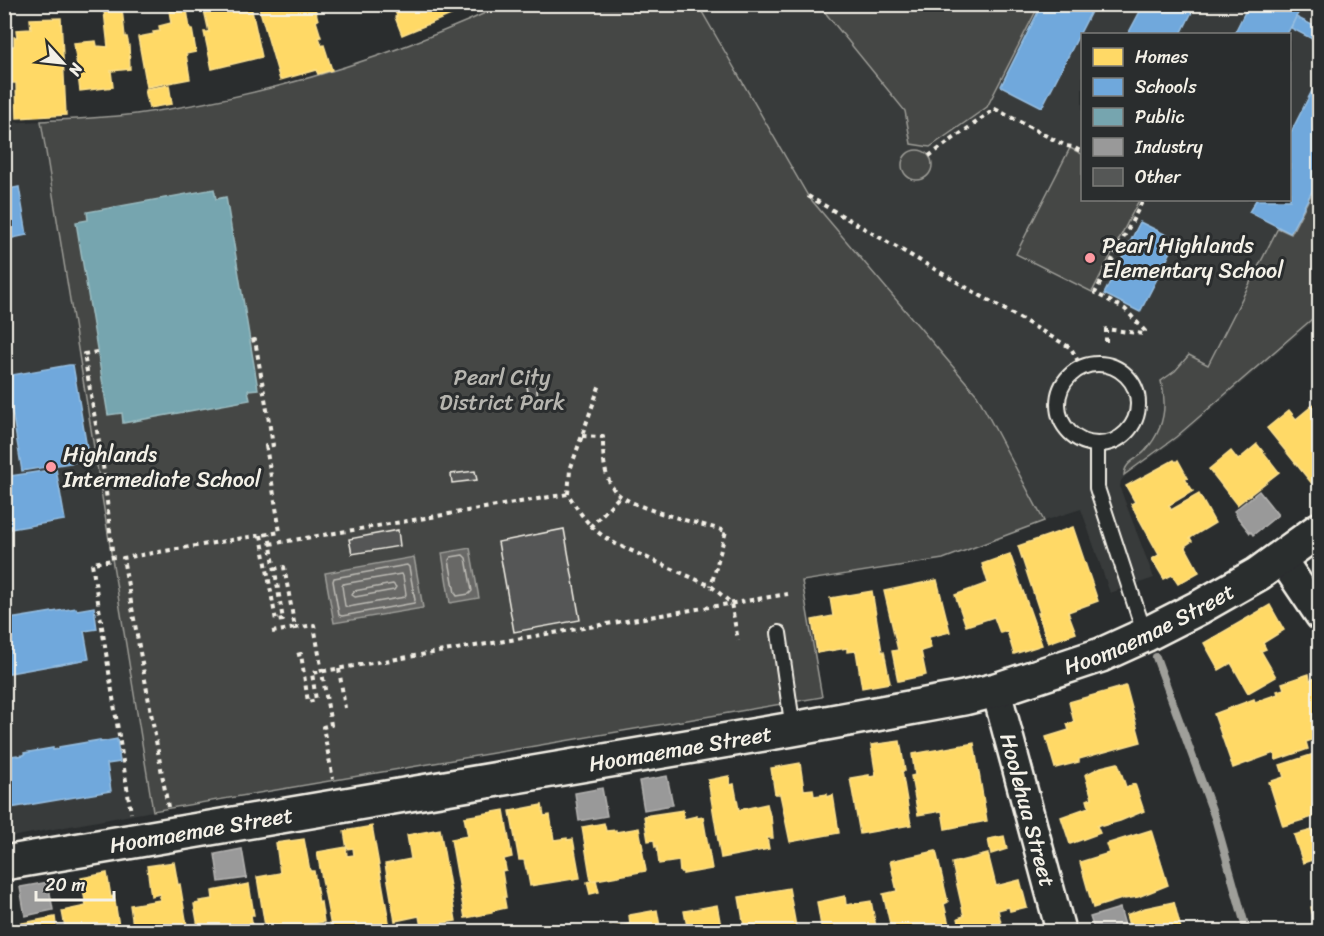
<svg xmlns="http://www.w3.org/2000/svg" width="1324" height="936" viewBox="0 0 1324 936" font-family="Sriracha,sans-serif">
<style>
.built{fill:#373a3a;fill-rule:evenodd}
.green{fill:#444645;stroke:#9c9c96;stroke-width:1.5}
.water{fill:#676866;stroke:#9f9f9a;stroke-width:1.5}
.homes{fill:#ffd966;stroke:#fce08d;stroke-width:1.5}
.schools{fill:#6fa8dc;stroke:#97bee0;stroke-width:1.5}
.public{fill:#76a5af;stroke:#9cbcc0;stroke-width:1.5}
.industry{fill:#999;stroke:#b4b3b1;stroke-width:1.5}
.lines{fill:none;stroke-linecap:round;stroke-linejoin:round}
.shore{stroke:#bcbab4;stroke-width:1.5}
.stream{stroke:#9f9f9a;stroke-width:8}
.building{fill:#555756;stroke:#f4f1e8;stroke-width:1.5}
.lane-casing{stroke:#f4f1e8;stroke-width:18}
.street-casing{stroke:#f4f1e8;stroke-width:33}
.secondary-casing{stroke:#f4f1e8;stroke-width:38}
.path{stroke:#f4f1e8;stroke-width:4;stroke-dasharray:4.5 4.5;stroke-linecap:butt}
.lane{stroke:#2a2d2e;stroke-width:14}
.street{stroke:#2a2d2e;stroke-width:28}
.secondary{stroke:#2a2d2e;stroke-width:33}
.poi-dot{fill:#ff9aa2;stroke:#2a2d2e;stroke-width:2}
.labels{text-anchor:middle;stroke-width:6;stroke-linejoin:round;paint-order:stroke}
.poi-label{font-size:22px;fill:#f4f1e8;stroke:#2a2d2e;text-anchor:start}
.park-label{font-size:22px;fill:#b6b5af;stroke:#2a2d2e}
.street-label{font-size:22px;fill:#f4f1e8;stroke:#2a2d2e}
</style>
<rect width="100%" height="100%" fill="#2a2d2e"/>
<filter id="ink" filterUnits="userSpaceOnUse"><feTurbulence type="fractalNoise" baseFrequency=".0167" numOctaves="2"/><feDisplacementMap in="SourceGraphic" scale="12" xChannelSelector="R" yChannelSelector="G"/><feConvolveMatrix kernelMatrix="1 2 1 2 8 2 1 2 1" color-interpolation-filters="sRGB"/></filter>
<g filter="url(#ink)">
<g class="built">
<path d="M698,5H1319V316L1177,439L1126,475L1121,481L1120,488L1154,578L1110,593L1081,509L1044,521L977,395L808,196ZM1082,34H1290V200H1082Z"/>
<polygon points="41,121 153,811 5,838 5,123"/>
</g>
<g class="green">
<path d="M503,5H698L808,196L977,395L1044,521L943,559L802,581L822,697L153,811L41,121C72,119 105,118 136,114C263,97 387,59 503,5Z"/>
<polygon points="819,5 1039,5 987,107 930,147 911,144 905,111"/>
<polygon points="1070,148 1082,154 1082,200 1139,200 1092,292 1016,254"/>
<circle cx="917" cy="165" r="15"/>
<path d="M1319,179V313L1176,437L1124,475C1125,461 1137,460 1145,451C1164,430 1168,407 1161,381L1175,371L1189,355L1208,365L1278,228L1291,234Z"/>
</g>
<g class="water">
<polygon points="470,548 479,598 450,603 442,553"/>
<polygon points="414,557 423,608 334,623 325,573"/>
</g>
<g class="homes">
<polygon points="168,4 186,4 190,29 192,29 196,52 186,54 190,79 147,87 138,37 154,34 153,32 160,31 159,26 171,23"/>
<polygon points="213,4 245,4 245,7 251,6 262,57 212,69 204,32 209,32 204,10 214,8"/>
<polygon points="258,4 314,4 318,20 316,21 321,37 319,37 322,46 324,45 332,70 318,74 316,70 280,80"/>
<polygon points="392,4 455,4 458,12 402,35 395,17 397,16"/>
<polygon points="122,9 125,37 127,37 129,46 130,69 111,71 113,87 80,91 74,43 96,41 97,46 108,47 104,11"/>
<polygon points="61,18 66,115 17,118 16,83 11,83 9,46 14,46 14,37 17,37 16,30 31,29 30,19"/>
<polygon points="169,85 172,104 149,108 145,89"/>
<polygon points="1319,400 1320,490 1318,491 1267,428 1289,410 1296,419"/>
<polygon points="1257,444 1279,472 1237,505 1209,469 1231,451 1238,460"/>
<polygon points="1174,460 1176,462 1178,460 1188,478 1185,479 1193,491 1169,505 1171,510 1199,494 1215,523 1190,538 1192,541 1185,546 1199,572 1178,584 1172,575 1164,579 1152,559 1159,555 1131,504 1135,502 1126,486"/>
<polygon points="1073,527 1098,601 1068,612 1076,633 1048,643 1038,613 1040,613 1018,546"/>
<polygon points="1010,554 1042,645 1014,654 1007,631 1000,633 994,617 966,626 955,595 988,583 982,564"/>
<polygon points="937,580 950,632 929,637 931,648 921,651 926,675 898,681 892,651 898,650 884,591"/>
<polygon points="872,591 882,652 884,651 890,683 862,688 856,651 847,652 847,648 817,653 812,620 833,616 830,598"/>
<polygon points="1270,605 1284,630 1263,643 1266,649 1261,651 1276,677 1248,693 1231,663 1219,670 1204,643"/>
<polygon points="1309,674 1310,680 1316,678 1320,689 1320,737 1306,742 1308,749 1276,760 1274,753 1233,768 1214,714 1254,699 1255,702 1278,694 1277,691 1284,689 1282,683"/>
<polygon points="1126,686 1141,742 1079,759 1079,762 1055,768 1046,737 1069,730 1067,724 1074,722 1069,702"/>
<polygon points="900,741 905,771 902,771 911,825 860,834 850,778 869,775 869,777 876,776 871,745"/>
<polygon points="974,743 987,821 945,829 942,811 918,815 911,776 915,775 912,754"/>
<polygon points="1314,754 1320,773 1320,810 1312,813 1313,817 1283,826 1269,782 1284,777 1280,765"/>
<polygon points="800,763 804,790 813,789 814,796 827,794 827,797 833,795 839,833 790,842 780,794 775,794 771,768"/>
<polygon points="1118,763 1126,787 1135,784 1144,811 1120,821 1102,826 1101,824 1097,826 1100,833 1070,844 1061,817 1089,807 1087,800 1092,798 1085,775 1101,767"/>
<polygon points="729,776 730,785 734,784 739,810 767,804 770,816 771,816 773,838 767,838 769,849 721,858 708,780"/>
<polygon points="542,805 544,816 550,815 554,840 567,838 567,840 573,839 580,878 530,886 527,869 526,869 524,860 519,860 510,811"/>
<polygon points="504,810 512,857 504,859 506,870 502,871 506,897 504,897 506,908 492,911 492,913 465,918 451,839 468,836 464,817"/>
<polygon points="683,810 684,819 697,816 697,818 703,817 712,869 683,874 683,872 680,872 679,861 659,864 657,846 655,847 654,840 648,841 644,816"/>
<polygon points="604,823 606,831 616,830 616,832 639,828 643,849 642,849 646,871 591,881 582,827"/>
<polygon points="372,826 389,922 332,932 317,852 346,847 347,856 354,855 353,848 347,849 344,831"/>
<polygon points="1320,828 1320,887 1312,860 1303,863 1294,835"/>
<polygon points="440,829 456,921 421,927 419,916 395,921 385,864 411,859 407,835"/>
<polygon points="1151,830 1168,885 1138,897 1125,899 1125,898 1093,908 1080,862 1109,853 1106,844"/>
<polygon points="1004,836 1007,849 991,854 988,839"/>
<polygon points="304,839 310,871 314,871 319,903 321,902 324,922 266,932 257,877 280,873 276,843"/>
<polygon points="936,851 948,902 944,904 950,929 954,928 954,932 925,932 924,929 915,932 892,932 883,894 897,891 890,861"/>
<polygon points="988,854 996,886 1020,880 1027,907 1010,911 1009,907 998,910 1003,932 961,932 958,918 964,916 952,863"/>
<polygon points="174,862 178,885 180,884 188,932 134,932 130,905 160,900 160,894 151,896 147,866"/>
<polygon points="107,873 111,897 114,896 120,932 66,932 62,911 86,906 81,878"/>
<polygon points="596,880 599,892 590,894 587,882"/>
<polygon points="249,884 254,915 251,915 253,932 199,932 194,904 200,903 199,901 213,899 212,891"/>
<polygon points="789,888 797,932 745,932 739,897"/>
<polygon points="845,896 846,905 871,901 877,932 822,932 817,902"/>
<polygon points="1174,902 1181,929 1172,932 1131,932 1126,915 1145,908"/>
<polygon points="717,905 722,932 684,932 688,931 684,911"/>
<polygon points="1320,905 1320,925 1315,926 1311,907"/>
<polygon points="657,910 661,932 601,932 601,930 630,924 629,915"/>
<polygon points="55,917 57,932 18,932 17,924"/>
</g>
<g class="schools">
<polygon points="1042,4 1095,4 1042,107 1001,86"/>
<polygon points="1144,4 1196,4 1181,34 1128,34"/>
<polygon points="1249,4 1303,4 1287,34 1234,34"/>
<polygon points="1296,17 1320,29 1320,43 1291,28"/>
<polygon points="1320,75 1320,176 1290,233 1249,212 1256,200 1290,200 1290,134"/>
<polygon points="19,187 27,235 8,239 9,245 4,246 4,190"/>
<polygon points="1140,222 1177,240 1140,312 1104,294"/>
<polygon points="69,365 73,365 89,460 22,471 6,376"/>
<polygon points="56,469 65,520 4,530 4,477"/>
<polygon points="94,607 97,629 84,631 89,659 4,674 4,620 76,608 77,610"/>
<polygon points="117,739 120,762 107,764 111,791 4,809 4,757 17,755 17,756 24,755 24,753 53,748 53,750 59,749 59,747 100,740 100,742"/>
</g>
<polygon class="public" points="214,189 216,199 226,197 258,389 248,390 250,400 123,423 122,413 108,415 76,222 88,220 87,212"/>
<g class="industry">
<polygon points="1259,491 1278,515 1253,535 1251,532 1250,533 1235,514 1236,513 1234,511"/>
<polygon points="667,776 673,805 644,810 639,781"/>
<polygon points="602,788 607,816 579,821 575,793"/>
<polygon points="242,849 247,878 219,882 215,854"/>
<polygon points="48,882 53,910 25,916 20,887"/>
<polygon points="1120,908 1127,932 1095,932 1090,917"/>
</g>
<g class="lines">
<g class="shore">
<polygon points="463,555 466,558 472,591 469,594 457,596 455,593 449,560 451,557"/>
<polygon points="407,565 409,567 415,600 414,603 342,616 339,615 333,581 334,578"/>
<polygon points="401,574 403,576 406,594 405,597 348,607 345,606 342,586 343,584"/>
<polygon points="393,584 396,587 394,590 355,597 352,595 354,591"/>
</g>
<polyline class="stream" points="1156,657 1215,818 1247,932"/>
</g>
<g class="building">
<polygon points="535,379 539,403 530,404 526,380"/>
<polygon points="475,471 477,480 452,483 451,474"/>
<polygon points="564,529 580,620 514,632 498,542"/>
<polygon points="398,530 400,546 352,554 349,539"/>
</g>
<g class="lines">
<defs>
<g id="lane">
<circle cx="1098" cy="404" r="40"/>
<polyline points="1097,445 1097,488 1145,635"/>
<polyline points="779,633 793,729"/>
</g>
<g id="street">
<polyline points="1281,558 1320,616"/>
<path id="s1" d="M996,690L1061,932"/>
</g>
<g id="secondary">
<path id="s2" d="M4,863L793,729L964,698L996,690L1101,655L1145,635L1200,607L1258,574L1320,529"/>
</g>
</defs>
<use href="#lane" class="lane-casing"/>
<use href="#street" class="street-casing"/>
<use href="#secondary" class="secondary-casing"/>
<g class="path">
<polyline points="929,156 995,109 1066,146 1073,147 1082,152"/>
<polyline points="808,196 1071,348 1081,367"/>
<polyline points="1106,342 1106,329 1144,334 1145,331 1125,309 1095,293 1143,200"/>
<polyline points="97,352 84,354 104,472 113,560 92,563 131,813"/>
<path d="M582,436L603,437C603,456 603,475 615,491C628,508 702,524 726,531L711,586"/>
<polyline points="568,494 570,470 600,384"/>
<polyline points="590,527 620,496"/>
<polyline points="261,535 276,621 283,620 269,534"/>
<path d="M270,544L568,494C582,517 592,531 616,544L711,586L731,603L738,640"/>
<polyline points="274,569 284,567 295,628 314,625 331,725 323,727 333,779"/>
<polyline points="272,632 295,628"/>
<polyline points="297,655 301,654 308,702 316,700 312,673 788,594"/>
<polyline points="339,669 345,708"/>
<polyline points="168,807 123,558 280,532 266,446 273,445 255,340 250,341"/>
</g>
<use href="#lane" class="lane"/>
<use href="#street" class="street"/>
<use href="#secondary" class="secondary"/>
</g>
</g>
<g class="poi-dot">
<circle cx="1090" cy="258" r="6"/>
<circle cx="51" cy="467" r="6"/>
</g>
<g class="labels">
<g class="poi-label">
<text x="1102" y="253">Pearl Highlands<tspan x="1102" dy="25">Elementary School</tspan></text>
<text x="63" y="462">Highlands<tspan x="63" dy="25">Intermediate School</tspan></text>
</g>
<g class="park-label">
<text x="502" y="385">Pearl City<tspan x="502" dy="25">District Park</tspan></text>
</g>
<g class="street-label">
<text dy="8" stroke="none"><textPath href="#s2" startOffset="1172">Hoomaemae Street</textPath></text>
<text dy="8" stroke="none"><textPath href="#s2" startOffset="686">Hoomaemae Street</textPath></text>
<text dy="8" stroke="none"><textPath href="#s1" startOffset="124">Hoolehua Street</textPath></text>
<text dy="8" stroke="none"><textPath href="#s2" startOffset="200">Hoomaemae Street</textPath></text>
</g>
</g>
<rect width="1324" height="936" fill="none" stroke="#2a2d2e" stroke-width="24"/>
<rect x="12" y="12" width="1300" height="912" fill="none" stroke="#f4f1e8" stroke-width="2" filter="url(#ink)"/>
<rect x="1081" y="33" width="210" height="168" fill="#2a2d2e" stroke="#7b7b78" stroke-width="1.5"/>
<rect x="1093" y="48" width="30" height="18" fill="#ffd966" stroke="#7b7b78" stroke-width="1.5"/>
<text x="1135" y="63" font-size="18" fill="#f4f1e8">Homes</text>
<rect x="1093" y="78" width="30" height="18" fill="#6fa8dc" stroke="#7b7b78" stroke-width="1.5"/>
<text x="1135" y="93" font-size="18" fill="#f4f1e8">Schools</text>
<rect x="1093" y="108" width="30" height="18" fill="#76a5af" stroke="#7b7b78" stroke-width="1.5"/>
<text x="1135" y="123" font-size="18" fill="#f4f1e8">Public</text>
<rect x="1093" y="138" width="30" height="18" fill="#999999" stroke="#7b7b78" stroke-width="1.5"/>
<text x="1135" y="153" font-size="18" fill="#f4f1e8">Industry</text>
<rect x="1093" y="168" width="30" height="18" fill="#555756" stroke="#7b7b78" stroke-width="1.5"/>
<text x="1135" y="183" font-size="18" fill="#f4f1e8">Other</text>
<g transform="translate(63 63) rotate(117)" stroke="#2a2d2e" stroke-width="4.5" paint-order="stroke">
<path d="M0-4.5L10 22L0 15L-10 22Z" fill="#f4f1e8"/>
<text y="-9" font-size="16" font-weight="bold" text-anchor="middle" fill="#f4f1e8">N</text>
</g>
<path d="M36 891v9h78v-9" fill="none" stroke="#f4f1e8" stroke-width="3"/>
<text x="45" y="891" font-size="18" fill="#f4f1e8" stroke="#2a2d2e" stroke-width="4.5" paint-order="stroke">20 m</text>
</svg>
